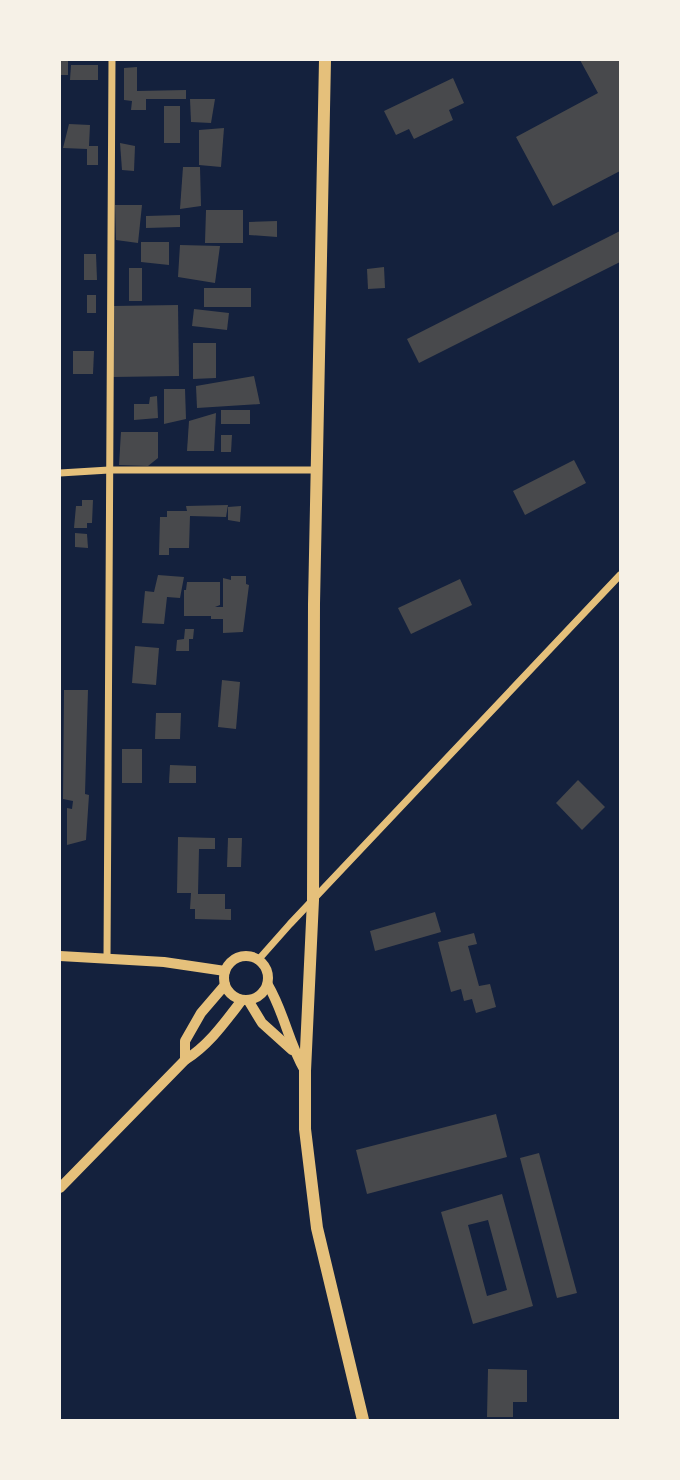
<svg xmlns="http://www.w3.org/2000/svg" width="680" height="1480" viewBox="0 0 680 1480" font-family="'PT Sans Narrow',sans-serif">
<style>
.building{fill:#48494c;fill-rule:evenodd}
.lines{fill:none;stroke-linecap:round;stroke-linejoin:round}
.minor{stroke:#e5c07b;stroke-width:7}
.tertiary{stroke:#e5c07b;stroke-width:10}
.secondary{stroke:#e5c07b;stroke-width:12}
</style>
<rect width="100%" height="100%" fill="#14213d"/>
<g class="building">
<rect x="60" y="60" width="8" height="15"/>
<polygon points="580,60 620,60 620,171 553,206 516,137 598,93"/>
<polygon points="71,65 98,65 98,80 70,80"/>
<polygon points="137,67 137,91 186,90 186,99 146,99 146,110 131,110 132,101 124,100 124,68"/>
<polygon points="453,78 464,103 449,110 453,120 414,139 409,129 396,135 384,111"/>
<polygon points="190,99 215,99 211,123 191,122"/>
<rect x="164" y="106" width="16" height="37"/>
<polygon points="69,124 90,125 89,146 98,146 98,165 87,165 87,149 63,148"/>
<polygon points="224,128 221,167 199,165 199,130"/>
<polygon points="120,143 135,146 134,171 122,170"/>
<polygon points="183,167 200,167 201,206 180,209"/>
<polygon points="115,205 142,205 138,243 116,240"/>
<polygon points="206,210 243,210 243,243 205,243"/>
<polygon points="180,215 180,227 146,228 146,216"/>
<polygon points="277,221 277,237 249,235 249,222"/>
<polygon points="620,231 620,262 419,363 407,339"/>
<polygon points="141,242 169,242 169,265 141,262"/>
<polygon points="180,245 220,246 215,283 178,277"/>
<polygon points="84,254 96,254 97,280 84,280"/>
<polygon points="384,267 385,288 368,289 367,269"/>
<rect x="129" y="268" width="13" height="33"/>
<rect x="204" y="288" width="47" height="19"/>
<rect x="87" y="295" width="9" height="18"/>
<polygon points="178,305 179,376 113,377 113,306"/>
<polygon points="194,309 229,313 227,330 192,326"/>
<polygon points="193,343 216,343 216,378 193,379"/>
<polygon points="73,351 94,351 93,374 73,374"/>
<polygon points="254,376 260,404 197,408 196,386"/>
<polygon points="164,389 185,389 186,419 164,424"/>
<polygon points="157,396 158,418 134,420 134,404 149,404 150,397"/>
<rect x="221" y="410" width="29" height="14"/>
<polygon points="216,413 214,451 187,451 189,421"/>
<polygon points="121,432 158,432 158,458 148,466 119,465"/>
<polygon points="221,435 232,435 231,452 221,452"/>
<polygon points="574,460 586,483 525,515 513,491"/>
<polygon points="82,500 93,500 92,523 87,523 87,528 74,528 76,506 82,506"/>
<polygon points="228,505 226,517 190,516 189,548 169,548 169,555 159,555 160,517 167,517 167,511 187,511 186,506"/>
<polygon points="241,506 240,522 228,520 228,507"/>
<polygon points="75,533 87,534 88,548 75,547"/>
<polygon points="158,575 184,577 180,598 167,597 164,624 142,623 145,591 154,592"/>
<polygon points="231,576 246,576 246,584 249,585 243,632 223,633 223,619 211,619 211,616 184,616 184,590 186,590 187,582 220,582 220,605 215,607 223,607 223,578 231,580"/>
<polygon points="460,579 472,605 411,634 398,608"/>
<polygon points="185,629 194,629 193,639 189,639 189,651 176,651 177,640 184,639"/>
<polygon points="135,646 159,648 156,685 132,683"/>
<polygon points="222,680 240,682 236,729 218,727"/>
<polygon points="64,690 88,690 85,794 89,795 86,840 67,845 67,808 72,809 73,801 63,799"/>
<polygon points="156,713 181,713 180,739 155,739"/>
<rect x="122" y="749" width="20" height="34"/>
<polygon points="170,765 196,766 196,783 169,783"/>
<polygon points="578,780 605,807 582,830 556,803"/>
<polygon points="178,837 215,838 215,849 199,849 198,894 225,894 225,909 231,909 231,920 195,919 195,909 190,909 191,893 177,893"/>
<polygon points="228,838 242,838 241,867 227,867"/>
<polygon points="435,912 441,932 375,951 370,931"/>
<polygon points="474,933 477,944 468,946 479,986 490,984 496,1007 476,1013 472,999 464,1001 461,989 451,992 438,942"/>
<polygon points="496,1114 507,1157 367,1194 356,1150"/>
<polygon points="539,1153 577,1293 557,1298 520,1158"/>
<path d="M502,1194L533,1306L473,1324L441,1212ZM488,1220L507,1290L487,1296L468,1225Z"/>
<polygon points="488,1369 527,1370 527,1402 513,1402 513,1417 487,1417"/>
</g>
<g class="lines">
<g class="minor">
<polyline points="60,473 109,470 317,470"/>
<polyline points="107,958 112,60"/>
<polyline points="259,959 290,924 620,575"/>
</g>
<g class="tertiary">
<circle cx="246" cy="978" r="22"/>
<polyline points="60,956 164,962 225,971"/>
<path d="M268,985C285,1014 288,1042 305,1071"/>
<polyline points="248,1000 262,1023 292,1050"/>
<polyline points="185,1060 185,1041 201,1013 225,985"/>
<path d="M60,1188L185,1060C209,1045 225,1022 242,1000"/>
</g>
<polyline class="secondary" points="325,60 314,604 313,900 305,1071 305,1129 317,1228 363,1420"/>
</g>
<rect width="680" height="1480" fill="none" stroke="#f6f1e7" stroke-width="122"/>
</svg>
